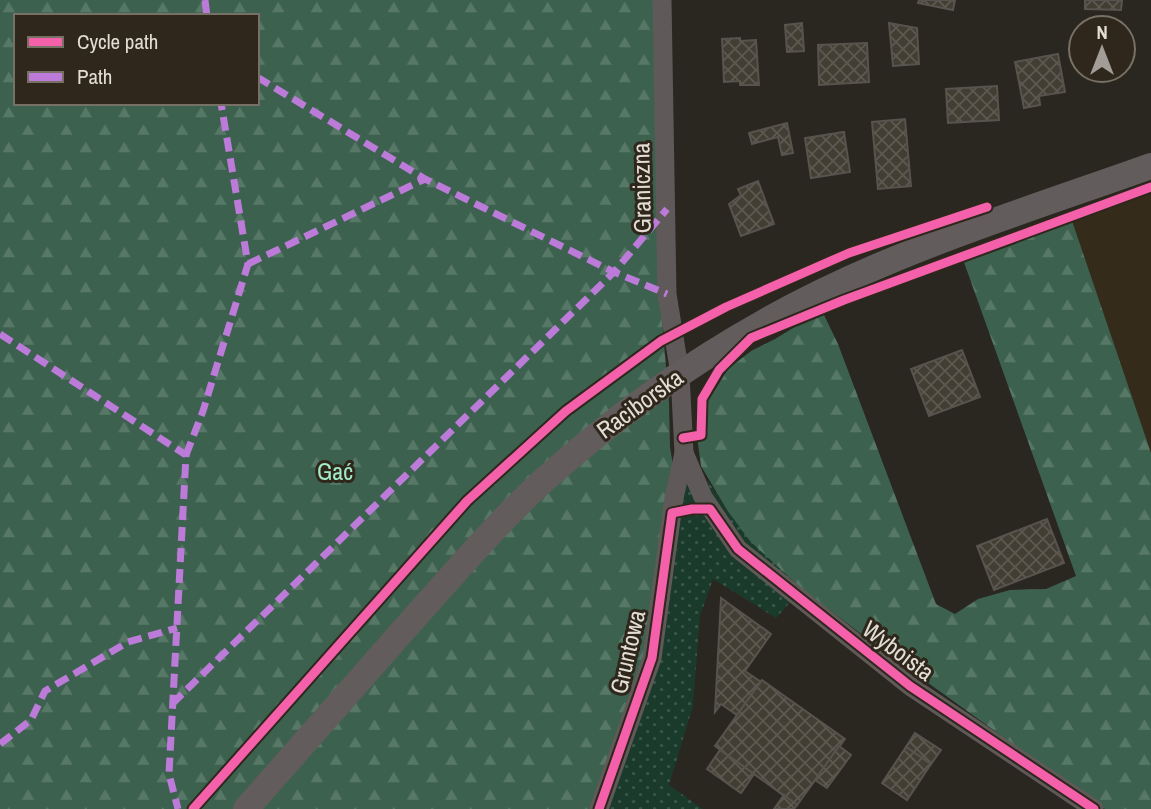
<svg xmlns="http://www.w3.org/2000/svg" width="1151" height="809" viewBox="0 0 1151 809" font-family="'Archivo Narrow',sans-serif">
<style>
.built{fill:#352b1a}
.grass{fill:url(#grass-dots)}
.forest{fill:url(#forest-firs);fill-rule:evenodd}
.building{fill:url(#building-cross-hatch);stroke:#57534e;stroke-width:2}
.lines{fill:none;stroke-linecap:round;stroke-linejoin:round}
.minor{stroke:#605959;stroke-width:19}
.secondary{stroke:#635c5c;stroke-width:26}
.quiet{stroke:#bd7bd9;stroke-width:7;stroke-dasharray:14 7;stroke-linecap:butt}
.cycleway-casing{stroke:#2f271b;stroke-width:13}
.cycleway{stroke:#f560ab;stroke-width:9}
.labels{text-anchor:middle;stroke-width:6;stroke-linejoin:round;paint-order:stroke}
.street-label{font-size:24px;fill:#e2ddd5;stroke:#2f271b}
.park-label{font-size:24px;fill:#a1ebc7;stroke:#2f271b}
</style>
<defs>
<pattern id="grass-dots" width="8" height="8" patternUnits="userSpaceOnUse" patternTransform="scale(1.75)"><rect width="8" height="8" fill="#1a3b2b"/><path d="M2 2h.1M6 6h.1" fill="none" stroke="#3b5749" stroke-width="1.8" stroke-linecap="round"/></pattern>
<pattern id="forest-firs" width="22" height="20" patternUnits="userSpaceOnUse" patternTransform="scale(1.75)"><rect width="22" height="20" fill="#3c624f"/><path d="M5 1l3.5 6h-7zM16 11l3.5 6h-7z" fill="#587867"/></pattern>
<pattern id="building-cross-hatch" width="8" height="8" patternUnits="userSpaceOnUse" patternTransform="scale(1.75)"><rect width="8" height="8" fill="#433e34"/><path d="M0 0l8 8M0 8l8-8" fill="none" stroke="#5e5950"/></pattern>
</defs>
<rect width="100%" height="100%" fill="#2a2620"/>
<polygon class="built" points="1151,188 1151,454 1068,217"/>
<polygon class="grass" points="675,478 708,481 727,510 802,589 776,618 713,579 700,616 693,706 669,785 703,809 599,809"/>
<g class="forest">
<path d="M0,0H653L659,284L669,402L670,447L675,478L649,652L599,809H0ZM16,16H257V103H16Z"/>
<polygon points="1070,215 1151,453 1151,809 1105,809 1093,802 881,649 802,589 750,541 727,510 701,466 695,422 728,369 751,351 775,339 793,328 824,315 838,344 936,604 955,614 978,599 1010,590 1046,589 1076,576 961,254"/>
</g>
<g class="building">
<polygon points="919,0 955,0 953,10 918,3"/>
<polygon points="1085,0 1122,0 1121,10 1085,9"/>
<polygon points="802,23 804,51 787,52 785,25"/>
<polygon points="889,23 917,28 919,64 893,66"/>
<polygon points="740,38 740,41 756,40 759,85 740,85 740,81 724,82 722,39"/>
<polygon points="867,43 869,82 819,85 818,45"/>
<polygon points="1123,51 1130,67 1099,81 1094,70 1123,70"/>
<polygon points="1058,54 1065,92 1039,96 1040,105 1024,108 1015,62"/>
<polygon points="997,86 999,120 948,123 946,89"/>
<polygon points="905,119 911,186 878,189 872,122"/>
<polygon points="787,123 793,153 782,155 778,137 752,144 749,133"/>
<polygon points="844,132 850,172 811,178 805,138"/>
<polygon points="758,181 774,224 741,236 729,204 741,195 738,189"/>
<polygon points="962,350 980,397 929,416 911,369"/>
<polygon points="1047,519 1064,563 994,590 977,546"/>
<polygon points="721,598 771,634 745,671 761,682 737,715 721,704 715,712"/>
<polygon points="762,680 845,739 797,805 715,746"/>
<polygon points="915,733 941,750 931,764 906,747"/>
<polygon points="839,746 851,755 827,788 815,780"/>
<polygon points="906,747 931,764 907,800 882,783"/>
<polygon points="720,750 754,774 741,793 707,769"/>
<polygon points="784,795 797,805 794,809 774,809"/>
</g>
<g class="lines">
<g class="minor">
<polyline points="684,453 703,497 738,549 910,686 1094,809"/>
<polyline points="599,809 652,658 674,498 684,453 680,374 667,294 662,0"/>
</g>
<path class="secondary" d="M246,809C300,748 354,687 408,625C452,576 495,525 544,480C612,419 687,365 766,321C886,253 1022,212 1151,166"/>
<g class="quiet">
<polyline points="205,0 207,16"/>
<polyline points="257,77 425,179 614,272 667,294"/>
<polyline points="248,264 425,179"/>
<polyline points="0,334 186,455 169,774 178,809"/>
<polyline points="186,455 203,411 248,264 221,103"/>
<polyline points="172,704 614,272 667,209"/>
<polyline points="0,744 31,720 45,691 128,642 177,628"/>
</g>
<defs>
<g id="cycleway">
<polyline points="683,438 701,435 702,399 719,370 751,338 844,300 1151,187"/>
<polyline points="193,809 467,501 566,411 661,341 726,307 849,253 987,207"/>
<polyline points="599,809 652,658 672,513 692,509 710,509 738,549 910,686 1094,809"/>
</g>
</defs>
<use href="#cycleway" class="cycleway-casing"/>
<use href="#cycleway" class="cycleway"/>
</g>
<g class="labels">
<g class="street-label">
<text transform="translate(642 188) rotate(-91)" y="8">Graniczna</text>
<text transform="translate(640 404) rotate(-36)" y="8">Raciborska</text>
<text transform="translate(898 651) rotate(37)" y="8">Wyboista</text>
<text transform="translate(628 652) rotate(-77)" y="8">Gruntowa</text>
</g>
<g class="park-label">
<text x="335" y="480">Gać</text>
</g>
</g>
<rect x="14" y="14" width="245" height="91" fill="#2f271b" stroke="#777065" stroke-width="2"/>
<rect x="28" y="37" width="35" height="10" fill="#f560ab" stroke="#777065" stroke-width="2"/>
<text x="77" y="49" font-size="21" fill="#e2ddd5">Cycle path</text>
<rect x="28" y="72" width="35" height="10" fill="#bd7bd9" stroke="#777065" stroke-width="2"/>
<text x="77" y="84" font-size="21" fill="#e2ddd5">Path</text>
<g transform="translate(1102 49)"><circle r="33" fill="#2f271b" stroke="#777065" stroke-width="2"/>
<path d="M0-5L12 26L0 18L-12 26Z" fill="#a29d96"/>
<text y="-10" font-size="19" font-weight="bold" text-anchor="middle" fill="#e2ddd5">N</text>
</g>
</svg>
